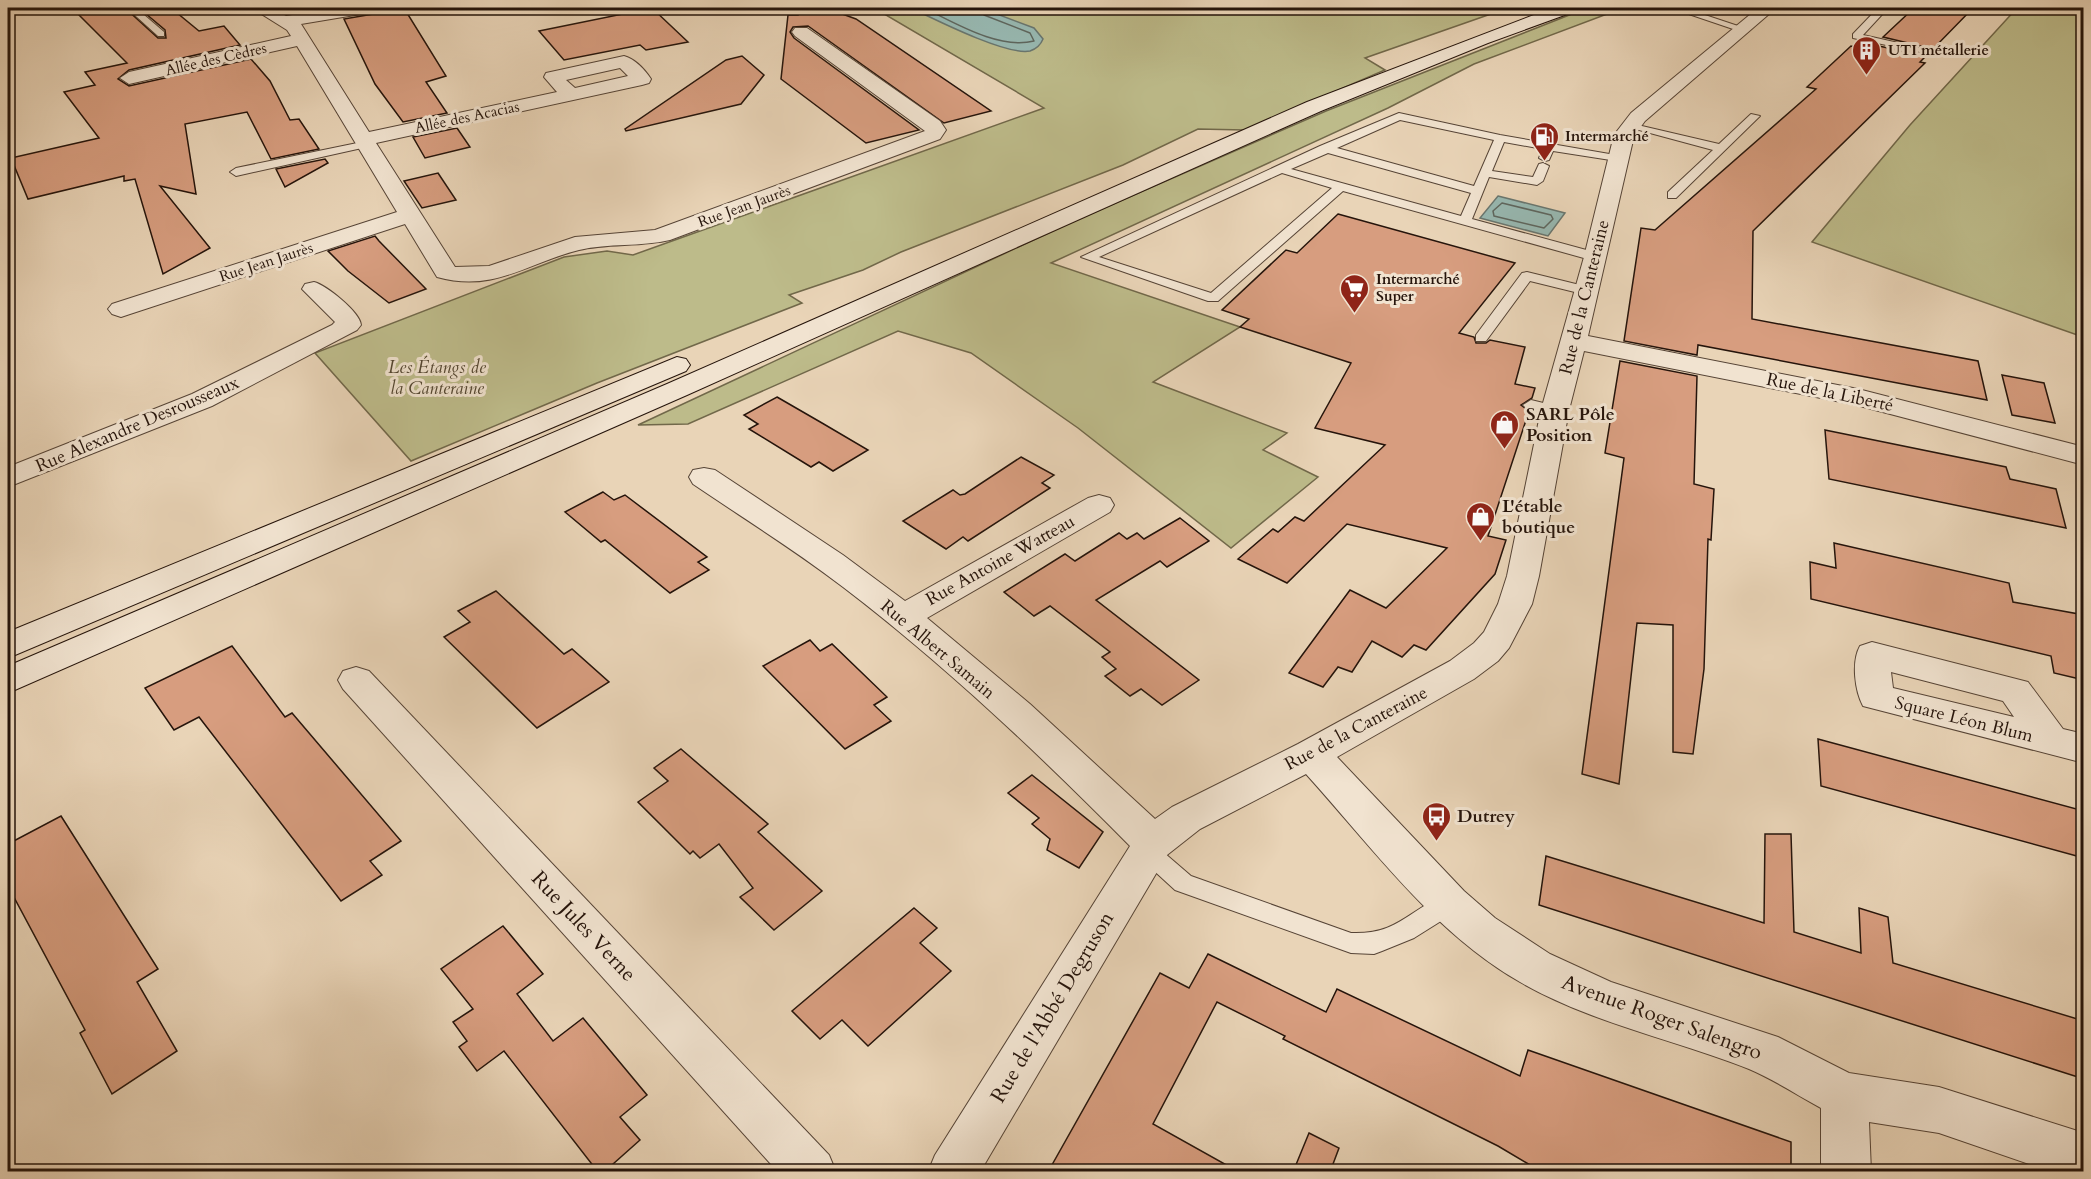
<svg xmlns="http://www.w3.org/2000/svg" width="2091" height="1179" viewBox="0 0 2091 1179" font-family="Cardo,serif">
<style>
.green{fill:#bdbb8a;stroke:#71684a;stroke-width:1.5}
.water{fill:#97b8b1;stroke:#69766f;stroke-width:1.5}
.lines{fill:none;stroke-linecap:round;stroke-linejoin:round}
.shore{stroke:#5e665e;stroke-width:1.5}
.building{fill:#d79d7f;stroke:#25140b;stroke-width:1.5}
.service-casing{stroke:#564436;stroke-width:2}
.minor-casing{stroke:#564436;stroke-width:2}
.secondary-casing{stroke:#25140b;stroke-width:2}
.service{fill:#f1e3d0;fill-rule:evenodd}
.minor{fill:#f1e3d0;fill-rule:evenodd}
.secondary{fill:#f1e3d0;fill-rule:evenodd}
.labels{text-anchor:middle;stroke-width:6;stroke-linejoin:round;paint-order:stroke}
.far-poi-label{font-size:15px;font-weight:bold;fill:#25140b;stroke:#f1e3d0;text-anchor:start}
.far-street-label{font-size:15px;fill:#25140b;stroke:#f1e3d0}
.street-label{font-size:18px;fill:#25140b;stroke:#f1e3d0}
.park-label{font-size:18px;font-style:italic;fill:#534631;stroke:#f1e3d0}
.poi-label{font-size:18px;font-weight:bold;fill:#25140b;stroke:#f1e3d0;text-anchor:start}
.near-street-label{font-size:21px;fill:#25140b;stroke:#f1e3d0}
</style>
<rect width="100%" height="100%" fill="#e9d4b7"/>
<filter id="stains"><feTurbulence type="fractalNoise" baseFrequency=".00333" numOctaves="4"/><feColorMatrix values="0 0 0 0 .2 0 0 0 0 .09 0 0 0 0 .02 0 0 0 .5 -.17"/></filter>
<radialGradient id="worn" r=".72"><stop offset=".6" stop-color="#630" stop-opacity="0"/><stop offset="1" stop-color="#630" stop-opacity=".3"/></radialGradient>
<g class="green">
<polygon points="874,8 1508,8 1365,58 1385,70 1245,130 1198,129 1123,165 901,252 863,270 789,295 802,303 597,383 411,461 315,353 564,257 607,251 633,255 1044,108"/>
<polygon points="1587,8 1623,8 1474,64 1388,108 1051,263 1240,327 1153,382 1287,433 1263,450 1318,477 1231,548 1078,428 971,353 898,331 688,424 638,425 1072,222 1326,111"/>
<polygon points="2017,8 2083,8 2083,337 1812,242 1910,125"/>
</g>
<g class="water">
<path d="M911,8H981L1034,28L1043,39C1041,44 1036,49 1030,51C1007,56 934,19 911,8Z"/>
<polygon points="1498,196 1565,213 1548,236 1480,218"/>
</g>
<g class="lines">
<g class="shore">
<path d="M924,8C955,23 999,50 1034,41L1030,33L984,15L981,8"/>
<polygon points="1502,203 1551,215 1553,219 1544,228 1494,216 1493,211"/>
</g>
</g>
<g class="building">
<polygon points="72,8 125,8 158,38 166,38 165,30 139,8 171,8 199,31 224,26 240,45 129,70 118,79 129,86 251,59 270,81 290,120 299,119 319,149 271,159 247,112 185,124 196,194 160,186 210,248 163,274 135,179 124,181 124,176 28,199 11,158 99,138 64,92 95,85 85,72 127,63"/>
<polygon points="377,8 404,8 446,76 426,82 447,113 403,122 375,84 344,19 373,14"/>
<polygon points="652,8 688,42 646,50 640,45 564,60 539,31"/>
<polygon points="805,8 826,8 856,19 991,111 944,123 808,26 793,27 790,32 794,38 919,130 866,143 781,79 788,15 798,15 798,11 805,11"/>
<polygon points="1914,8 1973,8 1933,49 1883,37"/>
<polygon points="1874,45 1926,56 1920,62 1925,63 1753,231 1752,319 1978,361 1987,400 1698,345 1697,355 1624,341 1641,228 1655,230 1816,89 1807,87 1851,46 1869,50"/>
<polygon points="742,56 764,75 741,104 626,131 625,129 726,60"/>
<polygon points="457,128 470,147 425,158 413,137"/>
<polygon points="325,159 328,163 285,187 276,169"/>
<polygon points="438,173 456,200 422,208 404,181"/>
<polygon points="1338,214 1515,263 1459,333 1474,337 1476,343 1486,343 1490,340 1525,347 1515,384 1535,388 1532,398 1521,405 1529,411 1488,536 1506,540 1495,574 1426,650 1414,645 1402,657 1372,641 1352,672 1338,667 1323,687 1289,673 1350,590 1386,608 1447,548 1347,524 1287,583 1238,559 1273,529 1278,532 1295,517 1304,521 1385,445 1315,428 1351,363 1240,327 1249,319 1222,310 1286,250 1297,253"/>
<polygon points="375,236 379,241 426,289 389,303 348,271 328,251"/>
<polygon points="1620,361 1697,376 1694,484 1714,489 1711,540 1708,539 1704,669 1693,754 1673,752 1673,625 1637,623 1619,784 1582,774 1624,458 1605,453"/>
<polygon points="2002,375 2044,383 2055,423 2012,415"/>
<polygon points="777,397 822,423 868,450 833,471 819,462 811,467 749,429 758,424 744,415"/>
<polygon points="1825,430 2006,467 2010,479 2056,489 2066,528 1829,479"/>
<polygon points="1021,457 1054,475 1042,483 1050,488 968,541 963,537 946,549 903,521 953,490 960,495 965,494"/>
<polygon points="603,492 614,500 625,495 707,557 698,562 709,570 670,593 605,540 601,542 565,512"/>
<polygon points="1180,518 1209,541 1167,567 1160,561 1096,600 1199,680 1162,705 1141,689 1130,696 1105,676 1116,669 1102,657 1110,652 1050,606 1034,616 1004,592 1065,554 1075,561 1119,533 1127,539 1137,533 1144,539"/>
<polygon points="1834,543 2009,583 2013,602 2084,615 2084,680 2054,673 2051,656 1811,599 1810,562 1836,568"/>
<polygon points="496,591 564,654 572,649 609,682 537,728 444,637 470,622 458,611"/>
<polygon points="810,640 820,651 832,644 887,697 874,705 891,721 845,749 763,666"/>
<polygon points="232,646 285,717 292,713 401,841 370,861 382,875 341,901 199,717 174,730 145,688"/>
<polygon points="1818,739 2084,811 2084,858 1821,786"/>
<polygon points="681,749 768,824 758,832 822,891 774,930 740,897 753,888 719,844 700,858 693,851 690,854 638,802 668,781 654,768"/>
<polygon points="1032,775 1103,832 1079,868 1047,850 1050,839 1032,824 1039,818 1008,793"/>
<polygon points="61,816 158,969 137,982 177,1051 112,1094 80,1033 85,1030 8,886 8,844"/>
<polygon points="1765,834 1791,834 1794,932 1861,953 1859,908 1888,917 1893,963 2084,1021 2084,1079 1539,905 1546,856 1764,923"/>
<polygon points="914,908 937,928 920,943 951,971 868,1046 842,1020 820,1039 792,1011"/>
<polygon points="503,926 543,974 517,994 553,1041 583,1018 647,1095 620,1117 640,1140 604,1172 598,1172 504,1051 477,1071 459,1047 467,1041 453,1022 473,1009 441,969"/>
<polygon points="1208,954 1326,1012 1337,989 1520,1076 1528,1050 1791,1142 1791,1172 1542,1172 1498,1146 1283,1039 1285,1036 1217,1002 1153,1124 1239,1172 1048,1172 1160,973 1189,988"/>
<polygon points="1309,1133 1339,1148 1330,1172 1293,1172"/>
</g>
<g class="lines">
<defs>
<g id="service">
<polygon points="127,8 136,8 164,32 164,36 158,36"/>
<polygon points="1671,8 1684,8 1747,29 1739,31"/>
<polygon points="1878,8 1888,8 1863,35 1934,51 1934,55 1853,38 1853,34"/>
<path d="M1399,113L1500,135L1621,156V160L1617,161L1553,151L1549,160L1545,161L1539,158L1543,149L1504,142L1492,171L1533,177L1539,164L1543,163L1549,166L1543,181L1537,185L1489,177L1472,219L1601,254V260H1591L1343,191L1218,301H1208L1081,257L1320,146ZM1400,120L1494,140L1474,186L1337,148ZM1328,153L1471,193L1461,216L1291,169ZM1282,173L1332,188L1211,293L1099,257Z"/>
<polygon points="1751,114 1760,116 1676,198 1668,198 1668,192 1713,150 1624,126 1629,123 1719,144"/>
<polygon points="367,141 373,144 371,146 236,176 230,172 236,168"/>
<polygon points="1527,272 1592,288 1594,291 1587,295 1530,281 1486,341 1476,341 1476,335 1522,273"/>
<polygon points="1531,400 1560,407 1563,410 1555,415 1526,408 1523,405"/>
<path d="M1147,842L1155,845L1191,876L1351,933C1400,935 1409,908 1449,894L1457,897L1460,904L1457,911L1414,938L1382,951L1374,954L1351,953L1175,890L1139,857L1136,851L1139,845Z"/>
</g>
<g id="minor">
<path d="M252,8H272L286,16L338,8H375L373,12L301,24L369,132L557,92L544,77L546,73L624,56C635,59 645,70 651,79L649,83L642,85L376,143L455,267L489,266L575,237L655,230L925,131L795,36L792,32L795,28H807L940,121L946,130L940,139L670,240C640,247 609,243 579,250C527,263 494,293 437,277L405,224L130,314L121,317L112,314L108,309L112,304L397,212L297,46L129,84L120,78L129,72L291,36L287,30ZM620,68L628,76L575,88L566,80Z"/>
<path d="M1758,8H1776L1645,121L1634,136L1588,336L1858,389L2084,447V465L1856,405L1584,351L1569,410L1539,576L1532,604L1509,648L1498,661L1474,679L1337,757L1464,891L1495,918L1550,954L1611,982L1778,1037L1849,1073L1939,1087L2084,1133V1172H2052L1939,1133L1869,1122L1871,1172H1821V1108C1797,1095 1773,1079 1749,1069C1673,1039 1591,1023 1520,982C1433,932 1372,847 1306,774L1200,829L1167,855L980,1172H928L935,1155L1130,846C1039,754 945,665 843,587C795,550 743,518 693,484L689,477L693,470L704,468L715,470L843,555L905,601L1088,498L1099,495L1110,498L1114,505L1110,512L927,618L1030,704L1155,819L1172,807L1298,744L1450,661L1474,643L1484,632L1498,604L1507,576L1541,410L1584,257L1614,135L1631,113Z"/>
<path d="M314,282C326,285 360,312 361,325L357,330L212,406L8,487V467L192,394L332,325L335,322L302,289L305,284Z"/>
<path d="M1872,642L2028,682L2063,729L2084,734V763L1863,706C1855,691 1851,662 1860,646ZM1891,672L2003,701L2014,717L1893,688Z"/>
<polygon points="356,667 369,671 829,1155 836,1172 778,1172 343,689 338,680 343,671"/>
</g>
<g id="secondary">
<polygon points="1552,8 1575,8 1573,12 1488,43 1321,111 687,395 8,693 8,666 667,384 1307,102"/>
<polygon points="677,357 686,359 690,365 686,371 8,658 8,632"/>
</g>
</defs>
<use href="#service" class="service-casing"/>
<use href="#minor" class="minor-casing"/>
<use href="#secondary" class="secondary-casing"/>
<use href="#service" class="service"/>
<use href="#minor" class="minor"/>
<use href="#secondary" class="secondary"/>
</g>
<defs>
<symbol id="building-pin" viewBox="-11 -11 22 30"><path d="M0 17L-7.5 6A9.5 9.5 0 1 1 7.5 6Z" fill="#8f2418" stroke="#f1e3d0"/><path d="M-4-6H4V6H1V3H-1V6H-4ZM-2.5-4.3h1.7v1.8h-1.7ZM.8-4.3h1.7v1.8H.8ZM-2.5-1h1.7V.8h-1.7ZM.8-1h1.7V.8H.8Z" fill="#fff"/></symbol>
<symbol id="fuel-pin" viewBox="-11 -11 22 30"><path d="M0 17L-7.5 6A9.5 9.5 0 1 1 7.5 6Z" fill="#8f2418" stroke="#f1e3d0"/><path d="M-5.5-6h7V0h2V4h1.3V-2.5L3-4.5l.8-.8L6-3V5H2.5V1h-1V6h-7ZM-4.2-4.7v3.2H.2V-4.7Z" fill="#fff"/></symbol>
<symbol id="supermarket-pin" viewBox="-11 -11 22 30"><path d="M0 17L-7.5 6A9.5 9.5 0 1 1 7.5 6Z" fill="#8f2418" stroke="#f1e3d0"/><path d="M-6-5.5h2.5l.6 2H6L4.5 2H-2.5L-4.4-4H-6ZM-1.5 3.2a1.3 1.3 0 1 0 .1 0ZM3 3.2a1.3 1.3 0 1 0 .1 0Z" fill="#fff"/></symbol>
<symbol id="shop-pin" viewBox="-11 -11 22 30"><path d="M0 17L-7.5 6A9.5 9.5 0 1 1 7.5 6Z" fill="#8f2418" stroke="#f1e3d0"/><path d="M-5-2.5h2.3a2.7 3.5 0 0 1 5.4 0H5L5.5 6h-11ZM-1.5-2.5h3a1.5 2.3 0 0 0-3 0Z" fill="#fff"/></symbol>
<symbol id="bus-pin" viewBox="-11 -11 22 30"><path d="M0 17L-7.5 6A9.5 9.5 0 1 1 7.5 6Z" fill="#8f2418" stroke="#f1e3d0"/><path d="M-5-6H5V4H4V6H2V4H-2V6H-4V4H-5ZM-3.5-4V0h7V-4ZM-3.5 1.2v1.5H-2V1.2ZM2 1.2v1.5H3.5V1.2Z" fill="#fff"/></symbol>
</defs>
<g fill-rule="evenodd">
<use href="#building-pin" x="1850" y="34" width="33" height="45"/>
<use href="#fuel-pin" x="1528" y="120" width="33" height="45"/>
<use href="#supermarket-pin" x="1338" y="272" width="33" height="45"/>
<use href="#shop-pin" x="1488" y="408" width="33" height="45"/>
<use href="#shop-pin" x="1464" y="500" width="33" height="45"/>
<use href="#bus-pin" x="1420" y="800" width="33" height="45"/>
</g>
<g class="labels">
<g class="far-poi-label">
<text x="1888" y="55">UTI métallerie</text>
<text x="1565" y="141">Intermarché</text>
<text x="1376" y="284">Intermarché<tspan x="1376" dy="17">Super</tspan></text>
</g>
<g class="far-street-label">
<text transform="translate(216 59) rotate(-13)" y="5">Allée des Cèdres</text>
<text transform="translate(467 117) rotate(-12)" y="5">Allée des Acacias</text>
<text transform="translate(744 206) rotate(-20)" y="5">Rue Jean Jaurès</text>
<text transform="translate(266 262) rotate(-18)" y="5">Rue Jean Jaurès</text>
</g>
<g class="street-label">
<text transform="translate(1584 297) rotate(-76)" y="6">Rue de la Canteraine</text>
<text transform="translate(1830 392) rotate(12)" y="6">Rue de la Liberté</text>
<text transform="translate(137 424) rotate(-23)" y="6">Rue Alexandre Desrousseaux</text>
<text transform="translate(1000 560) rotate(-29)" y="6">Rue Antoine Watteau</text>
<text transform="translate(938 649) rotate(40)" y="6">Rue Albert Samain</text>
<text transform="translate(1964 719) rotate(14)" y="6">Square Léon Blum</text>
<text transform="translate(1356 728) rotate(-28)" y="6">Rue de la Canteraine</text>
</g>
<g class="park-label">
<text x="437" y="373">Les Étangs de<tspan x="437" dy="21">la Canteraine</tspan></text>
</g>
<g class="poi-label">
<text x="1526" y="420">SARL Pôle<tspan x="1526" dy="21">Position</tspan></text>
<text x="1502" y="512">L'étable<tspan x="1502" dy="21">boutique</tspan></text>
<text x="1457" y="822">Dutrey</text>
</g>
<g class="near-street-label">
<text transform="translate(584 926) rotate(47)" y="7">Rue Jules Verne</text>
<text transform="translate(1052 1007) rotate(-59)" y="7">Rue de l'Abbé Degruson</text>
<text transform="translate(1662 1017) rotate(20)" y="7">Avenue Roger Salengro</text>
</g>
</g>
<rect width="2091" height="1179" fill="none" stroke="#e9d4b7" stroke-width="30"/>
<rect x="9" y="9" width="2073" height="1161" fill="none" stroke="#25140b" stroke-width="3"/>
<rect x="15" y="15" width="2061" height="1149" fill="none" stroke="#25140b" stroke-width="1.5"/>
<rect width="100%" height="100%" filter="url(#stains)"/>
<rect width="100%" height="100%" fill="url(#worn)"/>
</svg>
